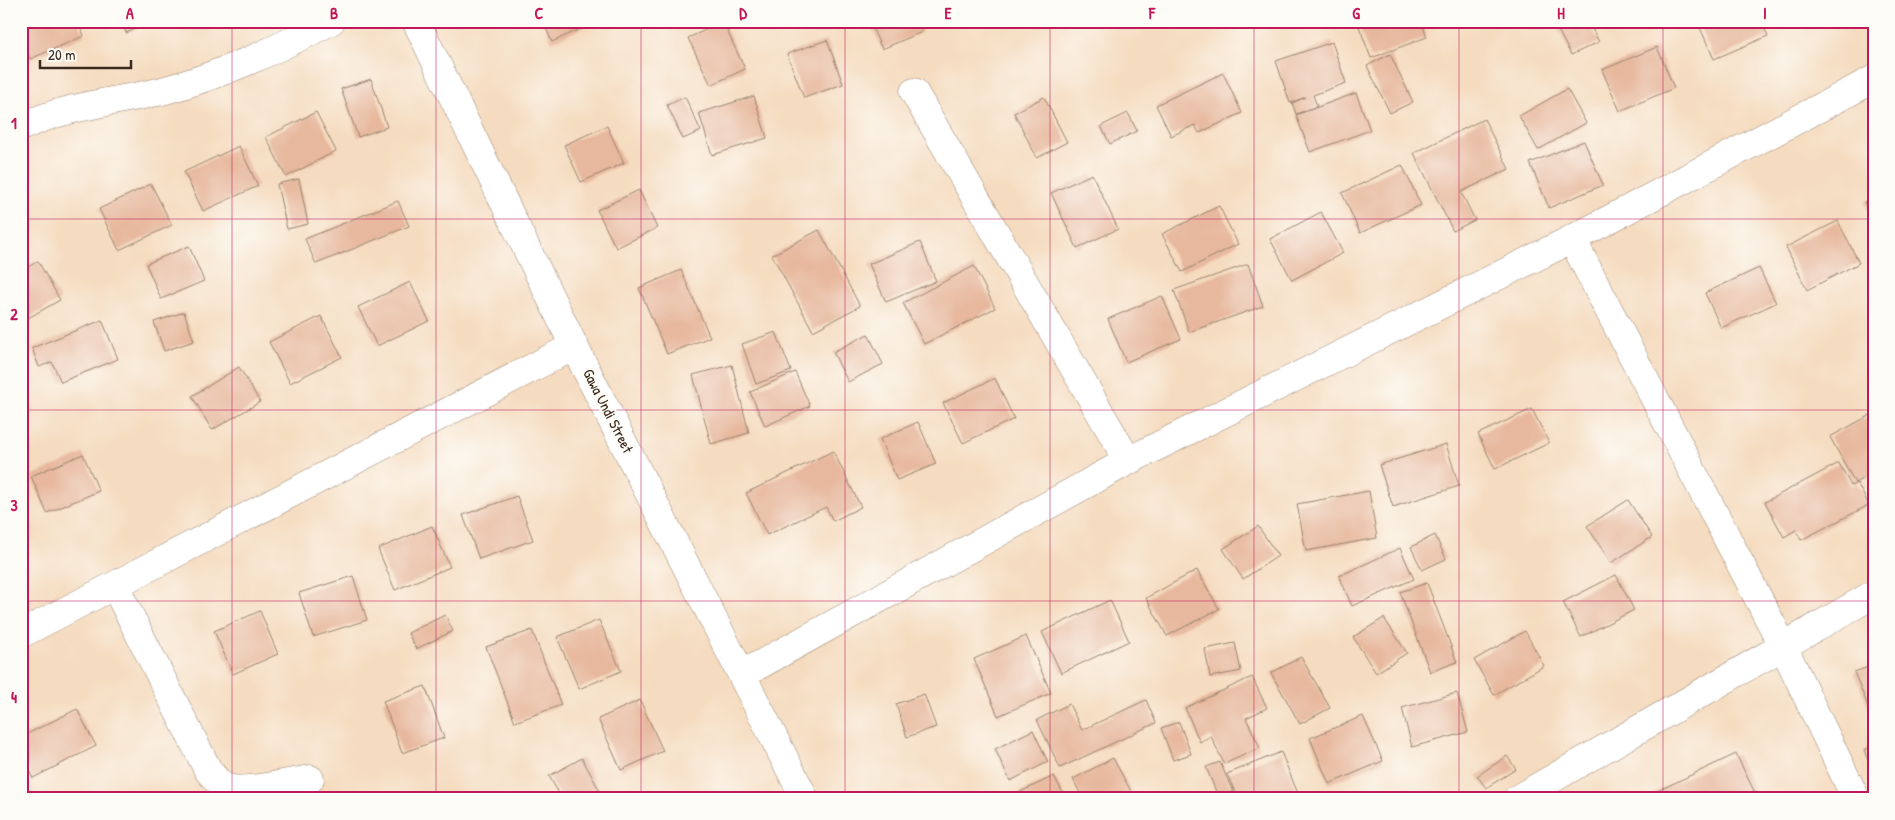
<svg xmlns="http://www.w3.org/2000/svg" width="1895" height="820" viewBox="0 0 1895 820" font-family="'Patrick Hand',sans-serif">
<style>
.building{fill:#e7b89d}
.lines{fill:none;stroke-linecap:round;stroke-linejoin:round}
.minor-casing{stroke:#98826e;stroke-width:29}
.tertiary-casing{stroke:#98826e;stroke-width:29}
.minor{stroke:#fff;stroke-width:28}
.tertiary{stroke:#fff;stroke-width:28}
.grid{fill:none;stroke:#c2185b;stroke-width:1;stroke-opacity:0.55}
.labels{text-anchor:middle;stroke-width:5;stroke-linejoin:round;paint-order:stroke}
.street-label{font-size:15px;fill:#3b2a1e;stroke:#fdfcf7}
.neatline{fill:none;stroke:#c2185b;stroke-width:2}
.grid-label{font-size:16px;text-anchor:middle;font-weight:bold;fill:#c2185b}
</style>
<rect width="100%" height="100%" fill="#fdfcf7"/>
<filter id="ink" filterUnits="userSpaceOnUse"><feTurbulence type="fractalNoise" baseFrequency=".02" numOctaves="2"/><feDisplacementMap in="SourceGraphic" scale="10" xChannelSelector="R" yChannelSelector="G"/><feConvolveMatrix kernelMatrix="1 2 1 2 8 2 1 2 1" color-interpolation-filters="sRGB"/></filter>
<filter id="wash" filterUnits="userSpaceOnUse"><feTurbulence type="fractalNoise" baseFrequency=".0096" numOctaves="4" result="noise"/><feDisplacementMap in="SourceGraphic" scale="20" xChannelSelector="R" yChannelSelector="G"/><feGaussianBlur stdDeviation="1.12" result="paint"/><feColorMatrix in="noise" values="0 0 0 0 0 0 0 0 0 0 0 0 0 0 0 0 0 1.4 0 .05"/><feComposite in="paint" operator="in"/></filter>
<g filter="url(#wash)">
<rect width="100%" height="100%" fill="#f5dbbf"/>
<g id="blocks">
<g class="building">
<polygon points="21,21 78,21 84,36 30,59 21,39"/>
<polygon points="121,21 152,21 126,33"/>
<polygon points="543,21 597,21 552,42"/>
<polygon points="869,21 918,21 922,32 882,49"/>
<polygon points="1357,21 1421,21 1427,37 1371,58"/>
<polygon points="1577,21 1588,21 1599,42 1571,55 1558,30"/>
<polygon points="1697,21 1761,21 1768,36 1714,59"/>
<polygon points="723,22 745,69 711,85 688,38"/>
<polygon points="827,40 843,84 804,98 787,54"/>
<polygon points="1332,42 1346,83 1313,95 1317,106 1296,114 1292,103 1306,97 1290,103 1276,61"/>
<polygon points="1657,47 1674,88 1620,111 1602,70"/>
<polygon points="1390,54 1413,102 1390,113 1367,66"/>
<polygon points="1223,73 1242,113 1199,133 1195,125 1171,136 1156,105"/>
<polygon points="371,79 387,127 358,137 341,89"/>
<polygon points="1567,89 1586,123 1538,150 1519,116"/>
<polygon points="1356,93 1370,130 1310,152 1296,115"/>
<polygon points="754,96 767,138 712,155 699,113"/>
<polygon points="685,97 701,131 683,139 667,105"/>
<polygon points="1044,97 1067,142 1037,158 1014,113"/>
<polygon points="316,112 336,151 286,177 266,137"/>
<polygon points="1128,113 1137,131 1110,144 1101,126"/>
<polygon points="1484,119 1509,169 1461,192 1475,220 1453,231 1414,153"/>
<polygon points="607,126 624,163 581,182 564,145"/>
<polygon points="1584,141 1603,185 1549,208 1530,163"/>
<polygon points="239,146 258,186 203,211 184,172"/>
<polygon points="1402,165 1421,205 1360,233 1342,193"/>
<polygon points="1092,174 1118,229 1077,248 1051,193"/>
<polygon points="299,179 308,224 287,229 277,184"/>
<polygon points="151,184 172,225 119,250 99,209"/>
<polygon points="639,190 657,228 616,248 597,210"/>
<polygon points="1874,197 1874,224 1864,202"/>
<polygon points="398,201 409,226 316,264 305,239"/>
<polygon points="1219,206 1238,244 1182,272 1162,234"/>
<polygon points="1321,212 1343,253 1292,280 1270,239"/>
<polygon points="1838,221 1859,263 1807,290 1786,247"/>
<polygon points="819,230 860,306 813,331 772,255"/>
<polygon points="920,242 936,281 886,302 869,264"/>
<polygon points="189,246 204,281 161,299 146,264"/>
<polygon points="38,261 60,300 21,322 21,271"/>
<polygon points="1248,264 1263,306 1189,332 1174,290"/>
<polygon points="974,266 995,308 924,344 903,303"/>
<polygon points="1759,268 1776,303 1721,328 1705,293"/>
<polygon points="681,270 710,337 667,354 639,288"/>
<polygon points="410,282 429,321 377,346 358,307"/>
<polygon points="1162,296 1181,339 1126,362 1108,319"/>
<polygon points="184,312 194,341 164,351 154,322"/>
<polygon points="321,316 342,357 290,383 269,342"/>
<polygon points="102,320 118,359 61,382 52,362 39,367 32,348"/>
<polygon points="776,332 791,371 756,384 742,344"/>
<polygon points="868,334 883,364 848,382 833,352"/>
<polygon points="732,365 749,433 711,444 693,375"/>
<polygon points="239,367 260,402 212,430 192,396"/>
<polygon points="795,372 810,406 765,426 750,392"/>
<polygon points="995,378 1014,419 963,443 943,403"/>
<polygon points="1532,409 1549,443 1495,469 1478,434"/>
<polygon points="1874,413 1874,472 1855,483 1830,437"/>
<polygon points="918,422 936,464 897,480 880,439"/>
<polygon points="1446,444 1459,486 1393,507 1379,465"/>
<polygon points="833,451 861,507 833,521 826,507 767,535 746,493"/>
<polygon points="83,454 99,491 47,513 31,476"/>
<polygon points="1839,463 1851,486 1857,483 1869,505 1801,540 1796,530 1784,537 1765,502"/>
<polygon points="1369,491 1377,538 1306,551 1297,504"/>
<polygon points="517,496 533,540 479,559 463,515"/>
<polygon points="1628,500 1652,537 1611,563 1587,526"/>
<polygon points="432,526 450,567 395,590 378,549"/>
<polygon points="1258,526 1278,556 1243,579 1223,549"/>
<polygon points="1435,535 1446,559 1422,570 1411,547"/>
<polygon points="1400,548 1414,579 1352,606 1339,576"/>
<polygon points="1197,570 1219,609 1167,636 1146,598"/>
<polygon points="1616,575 1634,610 1581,637 1563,602"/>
<polygon points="353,576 367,620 313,637 299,593"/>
<polygon points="1427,583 1457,662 1430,672 1400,592"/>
<polygon points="1110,600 1129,641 1061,673 1042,632"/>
<polygon points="260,611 278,654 233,674 214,631"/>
<polygon points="445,615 453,631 416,649 408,633"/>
<polygon points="1384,618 1407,653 1376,673 1353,637"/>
<polygon points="599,620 621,671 579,689 557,637"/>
<polygon points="532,630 561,705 515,722 486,647"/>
<polygon points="1525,631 1544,666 1494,695 1474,660"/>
<polygon points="1026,636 1051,693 998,716 974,659"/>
<polygon points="1235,643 1241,671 1210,677 1205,649"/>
<polygon points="1301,657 1330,708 1300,724 1271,673"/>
<polygon points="1874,665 1874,721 1854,672"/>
<polygon points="1252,677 1267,708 1246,718 1260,748 1224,764 1211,736 1200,742 1185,708"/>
<polygon points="425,686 444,738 402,753 383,701"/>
<polygon points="1457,693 1468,732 1412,747 1402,708"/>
<polygon points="924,694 936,727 907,737 896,704"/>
<polygon points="640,700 663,751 621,770 598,719"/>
<polygon points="1146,700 1156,723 1060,768 1037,720 1069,704 1082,730"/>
<polygon points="77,709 96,746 33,778 21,755 21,737"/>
<polygon points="1363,716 1383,761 1329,784 1310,738"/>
<polygon points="1179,722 1191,754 1173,760 1161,728"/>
<polygon points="1033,730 1048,762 1010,781 995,749"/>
<polygon points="1874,746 1874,776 1864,750"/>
<polygon points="1281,752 1299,796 1292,799 1238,799 1227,774"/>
<polygon points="1736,754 1758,799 1656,799 1653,793"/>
<polygon points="1507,756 1516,769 1486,788 1477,776"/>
<polygon points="582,758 603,797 600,799 562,799 549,776"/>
<polygon points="1113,758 1133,795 1125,799 1083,799 1073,779"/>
<polygon points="1220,762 1236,799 1219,799 1206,767"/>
<polygon points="1054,776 1064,795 1057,799 1015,799 1014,795"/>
<polygon points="944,793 946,799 929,799"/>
</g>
</g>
</g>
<g filter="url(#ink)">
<use href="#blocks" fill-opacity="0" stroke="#98826e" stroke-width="1"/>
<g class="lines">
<defs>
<g id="minor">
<polyline points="914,92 1128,461"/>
<path d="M21,127C64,106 116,102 162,91C222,75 276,50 331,21"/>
<polyline points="1572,239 1784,648 1856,799"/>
<path d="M115,586L208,770C213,776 219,784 225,787C243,795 290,782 310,779"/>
<polyline points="21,634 574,346"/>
<polyline points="743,674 1128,461 1572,239 1874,79"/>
<polyline points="1517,799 1874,594"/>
</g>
<polyline id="tertiary" points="416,21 574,346 805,799"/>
</defs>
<use href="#minor" class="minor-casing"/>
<use href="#tertiary" class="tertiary-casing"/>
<use href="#minor" class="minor"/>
<use href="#tertiary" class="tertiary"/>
</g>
</g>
<path class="grid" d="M232,21V799M436,21V799M641,21V799M845,21V799M1050,21V799M1254,21V799M1459,21V799M1663,21V799M21,219H1874M21,410H1874M21,601H1874"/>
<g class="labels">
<g class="street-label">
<text transform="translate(608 411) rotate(63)" y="5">Gawa Undi Street</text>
</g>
</g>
<rect width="1895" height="820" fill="none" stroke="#fdfcf7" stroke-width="55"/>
<path d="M40 60v8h91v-8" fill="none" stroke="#3b2a1e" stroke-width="2.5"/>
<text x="48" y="60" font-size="15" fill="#3b2a1e" stroke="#fdfcf7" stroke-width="4" paint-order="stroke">20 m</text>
<rect x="28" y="28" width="1840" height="764" class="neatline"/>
<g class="grid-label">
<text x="130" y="19">A</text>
<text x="334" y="19">B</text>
<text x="539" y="19">C</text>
<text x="743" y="19">D</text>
<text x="948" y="19">E</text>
<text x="1152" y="19">F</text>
<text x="1356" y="19">G</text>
<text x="1561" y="19">H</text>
<text x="1765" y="19">I</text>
<text x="14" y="129">1</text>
<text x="14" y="320">2</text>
<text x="14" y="511">3</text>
<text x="14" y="703">4</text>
</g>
</svg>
